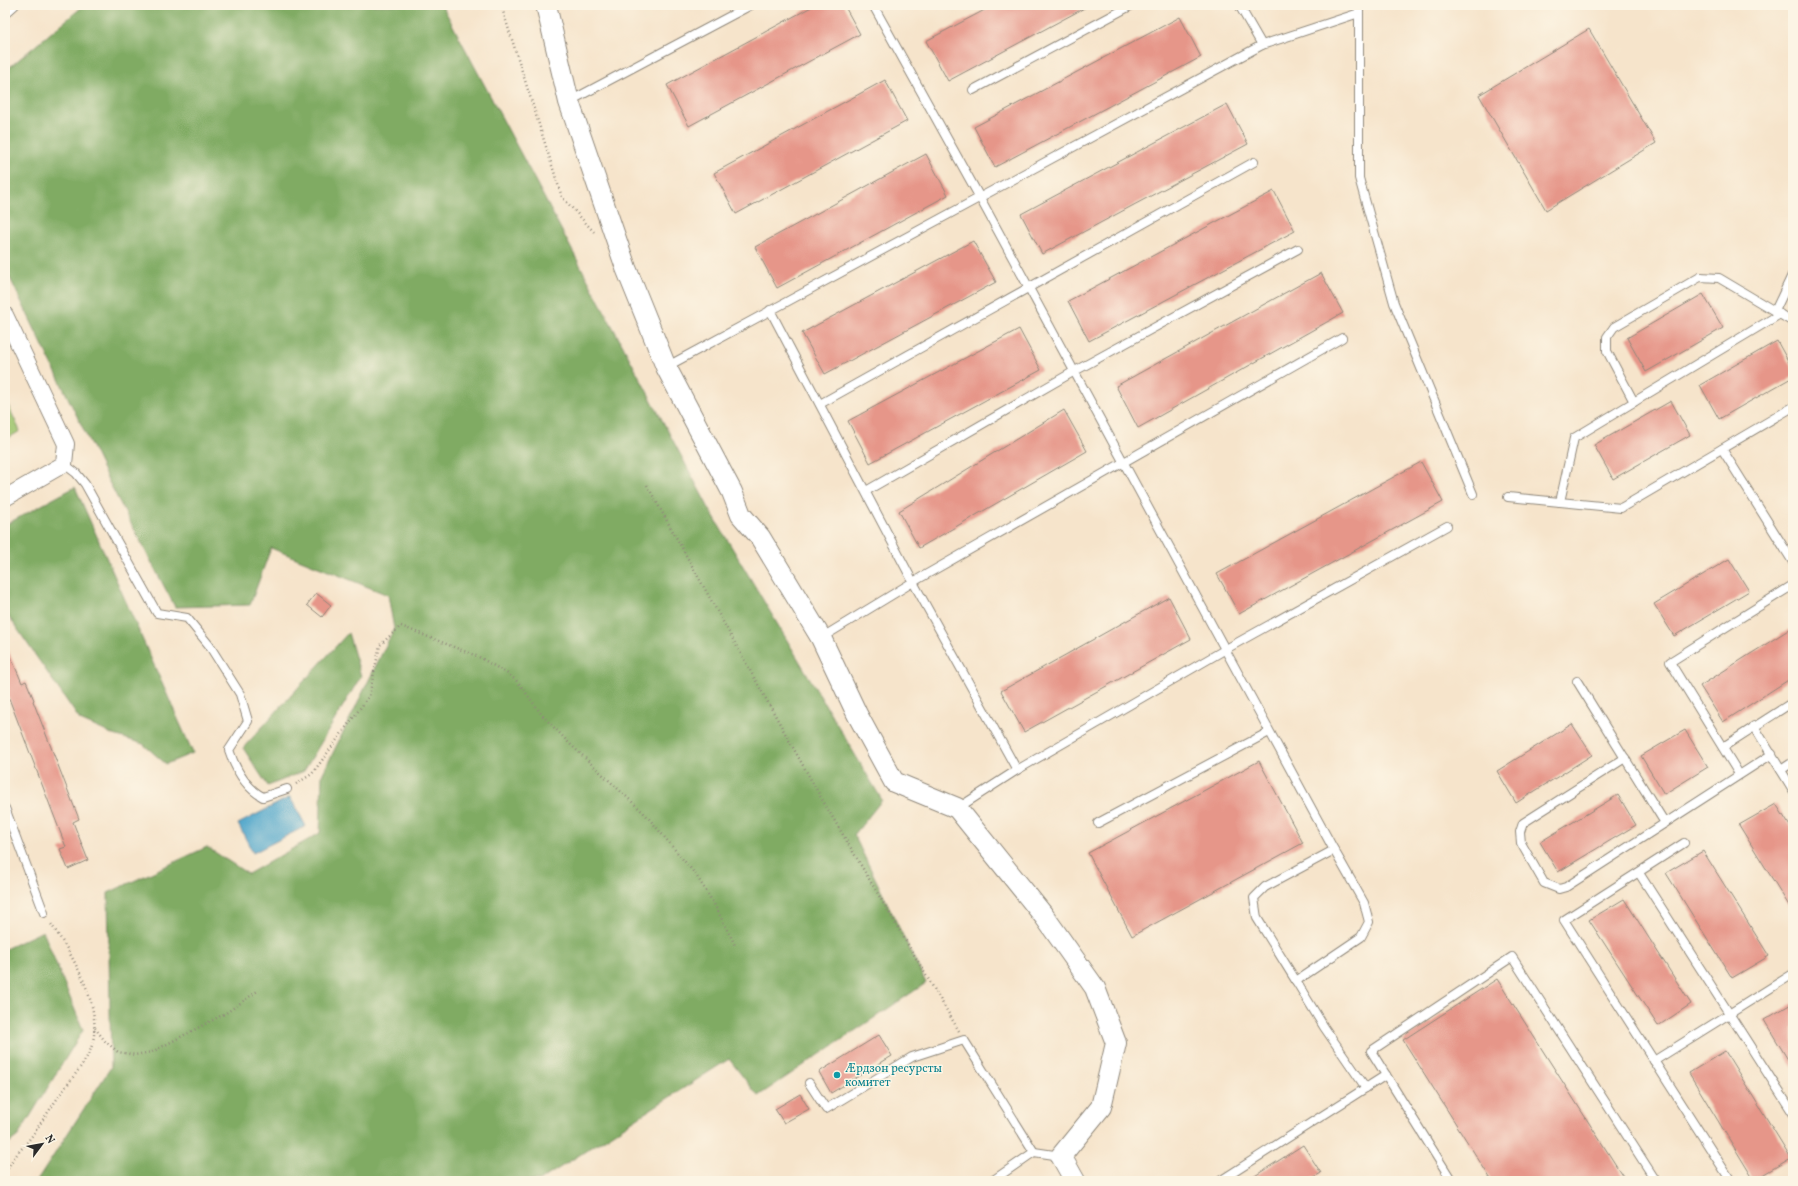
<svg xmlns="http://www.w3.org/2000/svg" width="1798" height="1186" viewBox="0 0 1798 1186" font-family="Vollkorn,serif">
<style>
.green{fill:#a0c671;stroke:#66784e}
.forest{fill:#80ab63;stroke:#566b47}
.water{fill:#4ea5cb;stroke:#3c687b}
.building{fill:#e69689}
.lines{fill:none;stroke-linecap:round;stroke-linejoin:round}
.service-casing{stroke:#90887b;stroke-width:10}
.minor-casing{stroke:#90887b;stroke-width:18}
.tertiary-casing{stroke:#90887b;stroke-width:22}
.path{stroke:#90887b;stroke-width:2.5;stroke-dasharray:1 3;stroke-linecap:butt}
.service{stroke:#fff;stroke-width:8}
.minor{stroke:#fff;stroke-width:16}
.tertiary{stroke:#fff;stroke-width:20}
.culture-dot{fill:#0f9aa8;stroke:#fcf5e5;stroke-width:1.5}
.labels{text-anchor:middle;stroke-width:3;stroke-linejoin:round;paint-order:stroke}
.culture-label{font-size:12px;fill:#0d838f;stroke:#fcf5e5;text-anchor:start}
</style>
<rect width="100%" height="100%" fill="#fcf5e5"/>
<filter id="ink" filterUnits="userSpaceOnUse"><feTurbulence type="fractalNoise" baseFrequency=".025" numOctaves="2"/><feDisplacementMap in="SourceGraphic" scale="8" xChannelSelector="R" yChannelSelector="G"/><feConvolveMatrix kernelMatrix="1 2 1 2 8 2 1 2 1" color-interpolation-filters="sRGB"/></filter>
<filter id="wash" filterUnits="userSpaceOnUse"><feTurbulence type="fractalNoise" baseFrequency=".012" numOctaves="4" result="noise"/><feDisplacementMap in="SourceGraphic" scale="16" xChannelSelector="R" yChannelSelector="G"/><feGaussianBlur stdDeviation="0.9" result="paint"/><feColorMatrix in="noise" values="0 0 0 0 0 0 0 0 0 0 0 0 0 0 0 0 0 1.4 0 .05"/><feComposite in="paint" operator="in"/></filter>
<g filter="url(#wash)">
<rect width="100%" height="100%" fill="#f6e4cb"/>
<polygon class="green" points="5,399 20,431 5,440"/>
<g class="forest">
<polygon points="90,5 442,5 712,514 882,800 854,835 926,983 758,1096 729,1059 539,1181 37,1181 111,1067 108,893 207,847 248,874 320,833 322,775 394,629 388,595 271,548 250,605 175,607 109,482 5,268 5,71 82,7"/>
<polygon points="75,487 193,753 166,764 143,744 114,735 80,720 5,611 5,525"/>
<polygon points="348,633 361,676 304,771 268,786 243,748"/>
<polygon points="43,931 83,1030 18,1136 5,1146 5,949"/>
</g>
<polygon class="water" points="290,797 306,826 253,853 238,824"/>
<g id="blocks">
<g class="building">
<polygon points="815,5 844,5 860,34 689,126 667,85"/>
<polygon points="994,5 1090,5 948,81 926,41"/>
<polygon points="1180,17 1201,57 995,167 974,127"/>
<polygon points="1589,29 1656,143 1546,210 1479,95"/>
<polygon points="885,80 907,121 736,214 714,173"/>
<polygon points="1227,104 1248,144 1042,254 1021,214"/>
<polygon points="926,154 948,195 777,288 755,247"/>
<polygon points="1274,191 1295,231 1089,341 1068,301"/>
<polygon points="973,241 996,282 825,374 802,333"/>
<polygon points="1321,273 1343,313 1138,428 1116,386"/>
<polygon points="1703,294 1723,328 1646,372 1627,338"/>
<polygon points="1019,329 1041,370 870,463 848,421"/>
<polygon points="1777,341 1793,370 1793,377 1719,419 1700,385"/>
<polygon points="1671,401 1690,435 1613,479 1594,445"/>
<polygon points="1064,410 1087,451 919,548 899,511"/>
<polygon points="1421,462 1443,502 1239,614 1217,574"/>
<polygon points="1729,559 1749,591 1674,636 1654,604"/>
<polygon points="316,593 331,605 322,617 307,605"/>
<polygon points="1169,597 1191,639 1024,732 1001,691"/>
<polygon points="1793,627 1793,677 1723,722 1700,686"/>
<polygon points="5,643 22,683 26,681 34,700 33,701 79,819 73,822 88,860 68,869 60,849 66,847 5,688"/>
<polygon points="1572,724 1592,755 1516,803 1497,771"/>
<polygon points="1685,730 1708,767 1664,794 1641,756"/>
<polygon points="1259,761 1303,843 1132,936 1088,853"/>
<polygon points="1618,795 1636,825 1558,872 1540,842"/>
<polygon points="1776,804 1793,831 1793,912 1739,825"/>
<polygon points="1703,851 1769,956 1732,978 1666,873"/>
<polygon points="1624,899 1691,1004 1658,1026 1589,920"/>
<polygon points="1497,979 1626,1181 1492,1181 1403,1040"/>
<polygon points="1793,1003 1793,1068 1764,1020"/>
<polygon points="879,1035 892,1056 831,1093 819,1072"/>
<polygon points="1725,1051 1791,1158 1754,1180 1689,1073"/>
<polygon points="800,1094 809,1109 784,1123 775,1109"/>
<polygon points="1303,1145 1321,1173 1308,1181 1247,1181"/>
</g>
</g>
</g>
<g filter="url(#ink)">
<use href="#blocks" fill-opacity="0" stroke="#90887b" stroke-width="1"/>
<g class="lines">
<defs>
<g id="service">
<polyline points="873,5 979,196 1334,850 1364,903 1369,922 1361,937 1296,981 1324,1027 1366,1088"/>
<polyline points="1239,5 1262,45"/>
<polyline points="1359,13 1359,178 1394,303 1473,494"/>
<polyline points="5,14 15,5"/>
<polyline points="973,90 1132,5"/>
<polyline points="570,101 751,5"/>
<polyline points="770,310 913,582 1017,770"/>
<polyline points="1775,311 1793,273"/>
<polyline points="666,367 1262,45 1359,13 1359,5"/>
<polyline points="1634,402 1607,351 1607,337 1614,327 1700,277 1719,278 1793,322"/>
<polyline points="820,404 1254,162"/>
<polyline points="1722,449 1793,562"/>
<path d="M64,464L76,473L85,484L157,613L187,618L209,645L240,694L248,721L229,750C235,768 246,788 263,797L287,789"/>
<polyline points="866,491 1073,372 1298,249"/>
<polyline points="1508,497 1621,508 1793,407"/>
<polyline points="1560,502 1574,438 1780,314"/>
<polyline points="821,638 913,582 1342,338"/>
<polyline points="1577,681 1665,823"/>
<polyline points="1754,726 1793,790"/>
<polyline points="1723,747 1793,702"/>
<polyline points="1625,758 1523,823 1520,832 1521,843 1544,883 1559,889 1566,887 1772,754"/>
<polyline points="1781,770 1793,762"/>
<polyline points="1739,774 1670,662 1793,585"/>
<polyline points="5,808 44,913"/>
<polyline points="958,808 1017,770 1226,649 1447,526"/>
<polyline points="1098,823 1269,732"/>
<polyline points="1684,843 1564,920 1731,1181"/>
<polyline points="1639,873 1793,1113"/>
<polyline points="1296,981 1257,918 1254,898 1265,887 1334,850"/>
<polyline points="1654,1061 1793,974"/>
<polyline points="809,1083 826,1109 912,1057 964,1040 1034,1152"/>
<polyline points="992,1181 1034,1152 1061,1156"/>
<polyline points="1220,1181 1386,1075"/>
<polyline points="1452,1181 1371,1051 1512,957 1656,1181"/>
</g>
<polyline id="minor" points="5,315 66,444 64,464 5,498"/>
<polyline id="tertiary" points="546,5 569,102 626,268 666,367 732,492 741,515 760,537 821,638 857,714 894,782 957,808 1044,916 1095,988 1116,1043 1101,1107 1061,1156 1075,1181"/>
</defs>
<use href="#service" class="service-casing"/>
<use href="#minor" class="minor-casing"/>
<use href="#tertiary" class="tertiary-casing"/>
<g class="path">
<polyline points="501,5 562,197 594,232"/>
<polyline points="647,485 820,796 959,1031"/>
<polyline points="296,784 312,774 369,696 380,645 401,626 479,657 508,674 518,682 542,715 569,743 646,815 696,875 714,904 735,945"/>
<polyline points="95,1028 105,1041 118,1052 135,1055 152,1052 226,1013 259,990"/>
<path d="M5,1176C10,1158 24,1148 34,1133C44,1118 54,1103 65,1088C73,1077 83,1065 89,1053C108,1013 73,956 51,924"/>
</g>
<use href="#service" class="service"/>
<use href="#minor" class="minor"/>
<use href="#tertiary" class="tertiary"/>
</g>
</g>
<circle class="culture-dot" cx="837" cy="1075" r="4"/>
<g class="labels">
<g class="culture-label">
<text x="845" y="1072">Æрдзон ресурсты<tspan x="845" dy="14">комитет</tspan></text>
</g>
</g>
<rect width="1798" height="1186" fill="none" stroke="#fcf5e5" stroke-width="20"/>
<g transform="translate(42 1144) rotate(58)" stroke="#fcf5e5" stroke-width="3" paint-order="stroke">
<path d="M0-3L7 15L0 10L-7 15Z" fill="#2b2b2b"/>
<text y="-6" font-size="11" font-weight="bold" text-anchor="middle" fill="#2b2b2b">N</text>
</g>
</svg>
